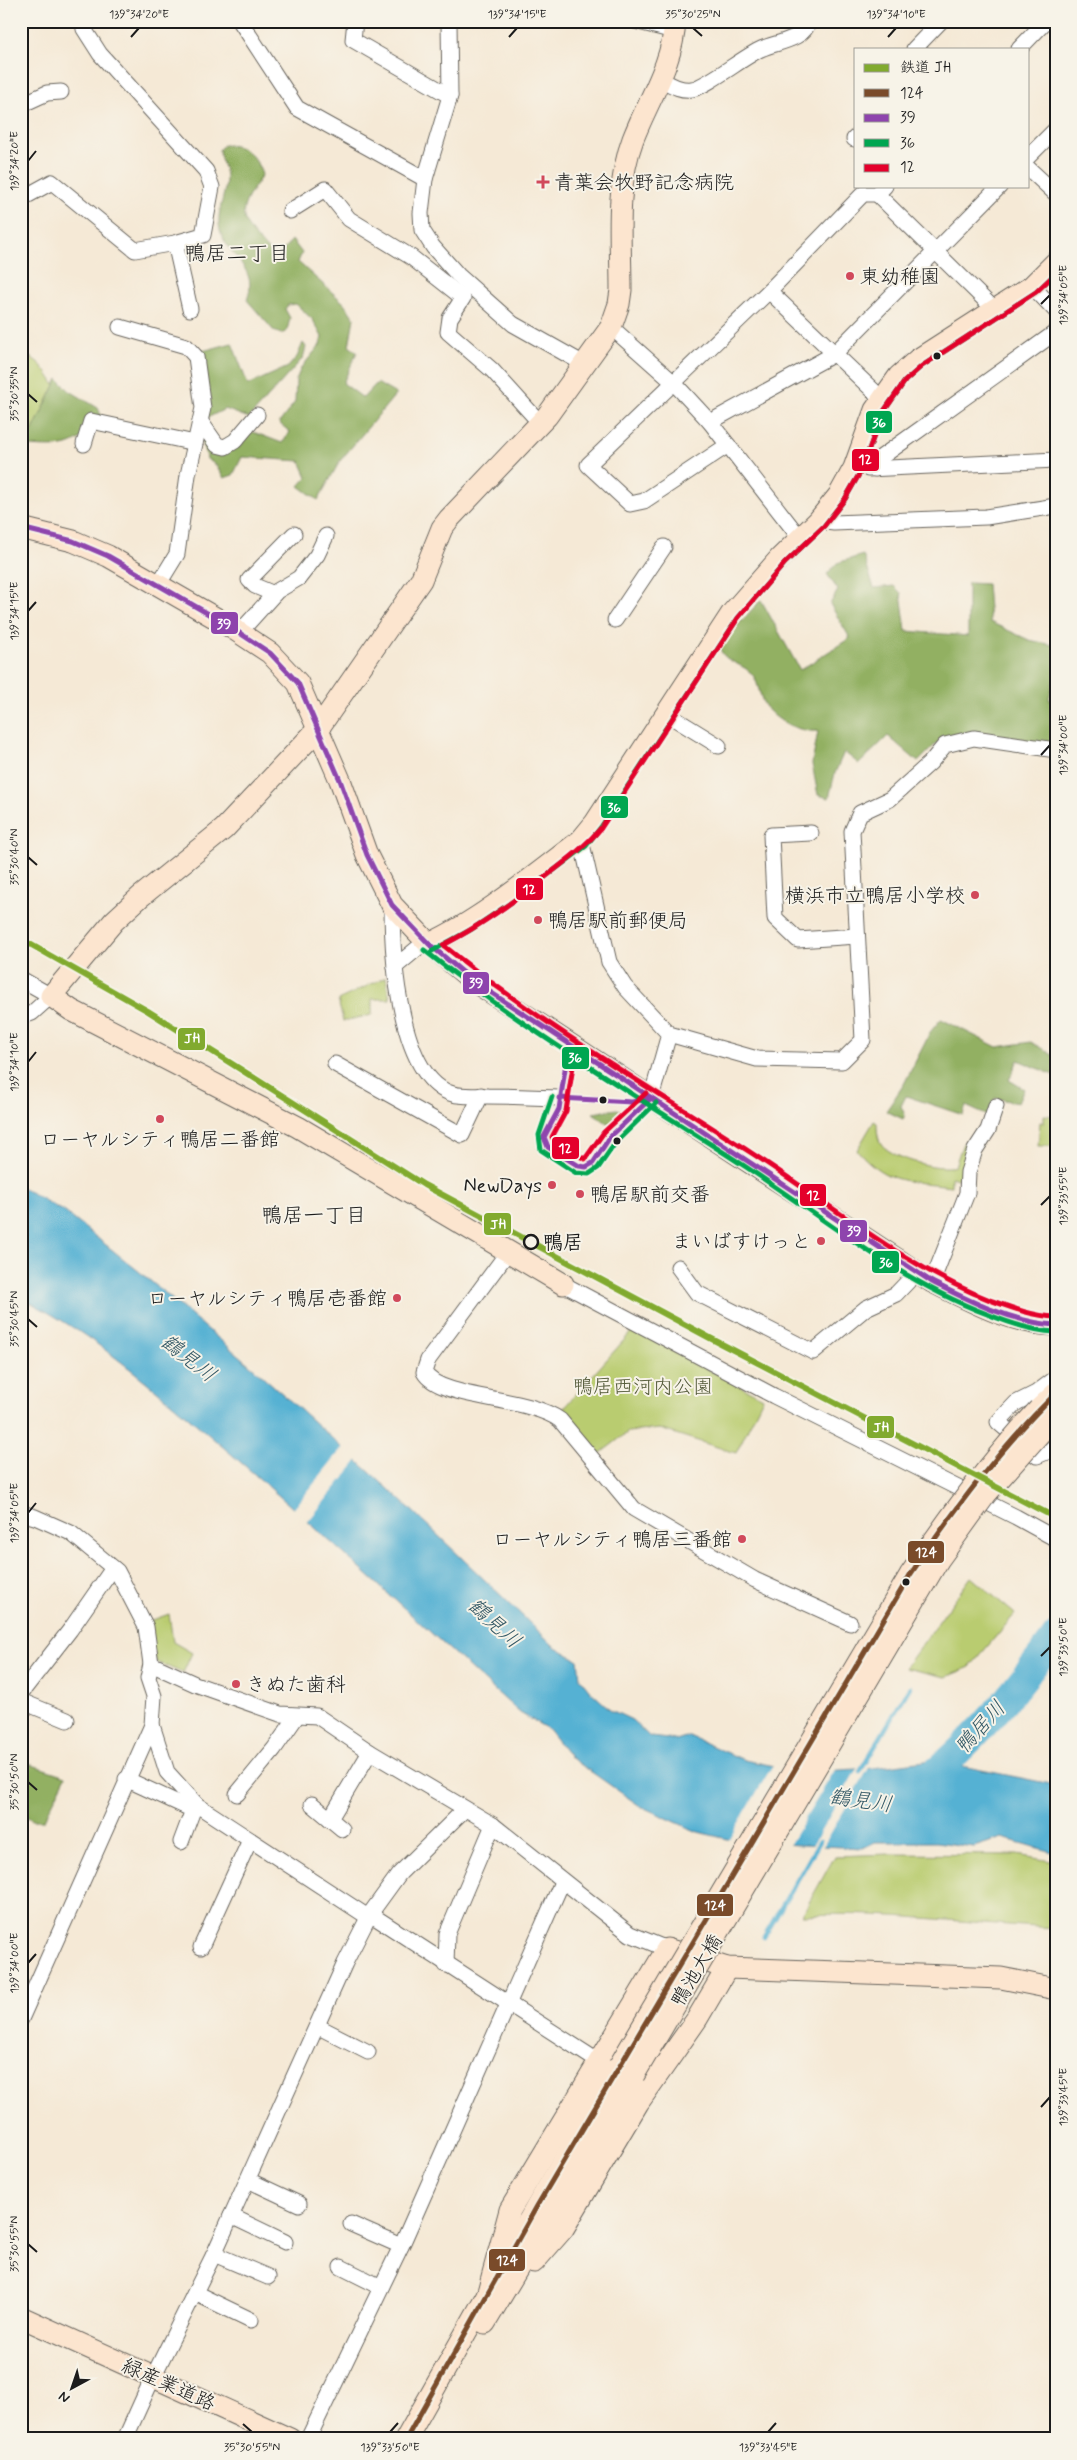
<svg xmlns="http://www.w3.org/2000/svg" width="1077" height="2460" viewBox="0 0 1077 2460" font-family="Mynerve,'Klee One',sans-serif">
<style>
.green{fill:#b9cc70;stroke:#6a7446}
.forest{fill:#92b062;stroke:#57663f}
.water{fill:#55b1d3;stroke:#386678}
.pier{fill:#f5e9d6}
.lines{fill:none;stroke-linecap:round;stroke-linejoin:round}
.stream{stroke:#55b1d3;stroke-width:4.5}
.river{stroke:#55b1d3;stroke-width:28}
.street-casing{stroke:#68645d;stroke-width:17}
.secondary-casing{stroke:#68645d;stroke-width:23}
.street{stroke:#fff;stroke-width:15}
.secondary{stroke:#fce5cf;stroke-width:21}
.secondary-bridge-casing{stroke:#68645d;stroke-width:23;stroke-linecap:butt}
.secondary-bridge{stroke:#fce5cf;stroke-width:21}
.bus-1-casing{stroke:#f7f3e8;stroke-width:9}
.bus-2-casing{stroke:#f7f3e8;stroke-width:9}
.bus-3-casing{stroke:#f7f3e8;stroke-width:9}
.bus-4-casing{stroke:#f7f3e8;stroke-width:9}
.bus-1{stroke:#7a4b2a;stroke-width:5}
.bus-2{stroke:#8e44ad;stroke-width:5}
.bus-3{stroke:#00a651;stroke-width:5}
.bus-4{stroke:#e4002b;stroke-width:5}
.rail-1-casing{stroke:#f7f3e8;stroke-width:10}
.rail-1{stroke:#81aa2e;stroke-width:6}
.ticks{fill:none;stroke:#1c1c1c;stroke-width:2}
.poi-dot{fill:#d1495b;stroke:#f7f3e8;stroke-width:2}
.bus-dot{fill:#1c1c1c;stroke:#f7f3e8;stroke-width:2}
.stop-dot{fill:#f7f3e8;stroke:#1c1c1c;stroke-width:2.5}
.labels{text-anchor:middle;stroke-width:4;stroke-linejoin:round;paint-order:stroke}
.poi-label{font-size:20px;fill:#1c1c1c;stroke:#f7f3e8;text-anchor:start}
.stop-label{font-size:20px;font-weight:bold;fill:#1c1c1c;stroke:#f7f3e8;text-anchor:start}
.park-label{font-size:20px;fill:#535a39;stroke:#f7f3e8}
.street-label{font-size:20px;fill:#1c1c1c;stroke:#f7f3e8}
.neighbourhood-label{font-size:21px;fill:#1c1c1c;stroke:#f7f3e8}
.water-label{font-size:21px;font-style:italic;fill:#335865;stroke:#f7f3e8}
.line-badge{stroke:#f7f3e8;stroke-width:2}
.badge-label{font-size:14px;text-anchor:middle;font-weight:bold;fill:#fff}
.neatline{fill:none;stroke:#1c1c1c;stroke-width:2}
.ticks-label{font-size:12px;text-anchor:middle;fill:#1c1c1c}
</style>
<rect width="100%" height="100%" fill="#f7f3e8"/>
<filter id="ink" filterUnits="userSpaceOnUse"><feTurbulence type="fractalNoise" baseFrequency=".02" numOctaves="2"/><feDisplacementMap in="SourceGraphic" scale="10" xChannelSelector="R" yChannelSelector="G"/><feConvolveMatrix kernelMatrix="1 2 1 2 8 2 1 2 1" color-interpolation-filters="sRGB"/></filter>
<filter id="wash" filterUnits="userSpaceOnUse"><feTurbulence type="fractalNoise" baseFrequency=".0096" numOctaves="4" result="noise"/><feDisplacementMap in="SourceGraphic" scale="20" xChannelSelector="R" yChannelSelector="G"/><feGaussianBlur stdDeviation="1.12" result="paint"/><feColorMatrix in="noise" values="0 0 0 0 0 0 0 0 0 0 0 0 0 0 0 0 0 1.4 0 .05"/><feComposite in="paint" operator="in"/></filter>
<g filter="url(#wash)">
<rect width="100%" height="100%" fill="#f5e9d6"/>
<g class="green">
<path d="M21,355C39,357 45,371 55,385L25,446H21Z"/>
<polygon points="386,977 390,999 372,999 372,1015 343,1021 338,1000"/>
<polygon points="1044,1115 1056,1116 1056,1146 1038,1146 1040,1122 1044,1123"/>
<path d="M874,1121L877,1123C877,1129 877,1136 880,1142C888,1158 939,1171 955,1166L963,1143L970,1145L961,1180L951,1177V1186C907,1180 889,1186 857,1150Z"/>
<polygon points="633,1330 763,1398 736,1453 660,1429 628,1432 598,1455 561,1411"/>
<polygon points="971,1577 1015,1614 970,1667 946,1677 905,1668"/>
<polygon points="169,1614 173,1642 192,1653 183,1673 156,1662 147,1622"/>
<path d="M890,1854L1017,1855L1056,1862V1928C971,1924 887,1911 802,1915L835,1856Z"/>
</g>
<g class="forest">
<path d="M223,145C243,144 257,156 262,175C246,202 232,212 258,239C265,247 269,253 279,255L292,240L302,253L298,262L344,303L354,318L349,346L357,352L343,383L363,398L377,383L396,394L340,461L318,500L299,486L307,477L300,461L242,457L233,475L224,478L216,465L207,459C206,449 200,445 201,433L212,447L248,430L282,443L290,432L279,423L295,402L296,380L301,368L320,345L322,337L313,320L296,304L288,305L285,309L290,318L287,331L281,334L274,331L247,300C259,268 230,259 221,233C214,213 227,195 226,176C225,167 220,159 219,150Z"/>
<polygon points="232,343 248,385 288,367 297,357 303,343 306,347 303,358 249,418 225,409 207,418 199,352"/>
<path d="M58,379L70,391L98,408L103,420C70,449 69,448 25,446Z"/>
<path d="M863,555L874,588L894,586L901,593L906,631L968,636V583L987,584L990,622L1029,640L1053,645L1056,630V672L1049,699L1056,702V747L940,740L918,762L888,736L859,764L844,752L835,773L829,798L818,795L812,764L818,731C800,733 773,720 764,704C759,695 758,678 750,672C739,662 726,663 720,649L731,632L761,600L800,670L850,638L830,604L838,590L827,574L837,563Z"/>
<polygon points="941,1019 997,1047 1031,1042 1056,1057 1056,1076 1018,1060 1009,1080 1024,1089 1018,1103 995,1098 988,1116 966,1106 963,1115 906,1096 901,1106 905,1115 903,1119 886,1111 904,1084 931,1031"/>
<polygon points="617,1109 620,1110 612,1123 607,1123 593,1113"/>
<polygon points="29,1764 66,1776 44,1820 32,1820 21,1813 21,1782"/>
</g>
<path class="water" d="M21,1187L65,1212L141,1273L257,1371L401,1500L554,1646L578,1660L580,1678L591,1692L611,1710L632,1720L650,1737L676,1740L689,1736L744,1760L785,1768L822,1771L873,1768L932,1760L1056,1785V1853L1002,1838L974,1847L937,1842H875L863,1848L740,1842L698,1832L640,1806L570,1757L548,1729L520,1713C419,1623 319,1529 216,1441C155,1389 93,1333 21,1298Z"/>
<g class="pier">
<polygon points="344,1446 359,1459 306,1524 292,1511"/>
<polygon points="774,1763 836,1768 788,1847 740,1844 728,1841"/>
<polygon points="870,1766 822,1848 811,1848 858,1767"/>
</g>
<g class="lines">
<g class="stream">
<polyline points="860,1772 910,1687"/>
<polyline points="764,1937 820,1841"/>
</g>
<path class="river" d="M917,1786C972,1746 1016,1690 1056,1636"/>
</g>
</g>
<g filter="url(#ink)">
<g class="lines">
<defs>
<g id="street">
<polyline points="240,21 297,108 425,179"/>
<polyline points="355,21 353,40 450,96"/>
<polyline points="449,21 450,96 425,179 421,213 422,230 433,247 458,275 513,324 584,364"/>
<polyline points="635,21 674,31"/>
<polyline points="914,49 941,21"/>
<polyline points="1019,49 1046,21"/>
<path d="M660,79C670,84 680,91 692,89C706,87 745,56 761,49C777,42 804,40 809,21"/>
<polyline points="21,105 47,93 61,92"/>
<polyline points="854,139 856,137"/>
<polyline points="1028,157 1056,129"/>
<polyline points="1028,168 1056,194"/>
<polyline points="877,194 996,311"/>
<polyline points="21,199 52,182 135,250 175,243 203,235 212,187 206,171 100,54 84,29 83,21"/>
<polyline points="290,211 325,189 349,219 411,257 463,298 450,318 448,332 492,370 541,424"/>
<polyline points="175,243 190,309"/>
<polyline points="1032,286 1056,311"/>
<polyline points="769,291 881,398"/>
<polyline points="120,327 186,346 196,357 203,408 188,475 177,554 158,585"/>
<polyline points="611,327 674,383 710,422 800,538"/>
<polyline points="201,422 217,445 225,447 235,441 257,415"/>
<polyline points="710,422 834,354 1000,186"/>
<polyline points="84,444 91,421 195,443"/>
<polyline points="728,445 644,501 630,504 588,465 769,291 863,194 877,194 885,186"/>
<polyline points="868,469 1056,460"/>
<polyline points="875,469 880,458 1056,332"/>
<polyline points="818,521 834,523 986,517 1056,506"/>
<polyline points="274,594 255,586 249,580 294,534"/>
<polyline points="615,620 664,547"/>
<polyline points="239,633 277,591 299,578 317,555 326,536"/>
<polyline points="667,714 719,746"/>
<polyline points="811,833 771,835 775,918 798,940 857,936"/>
<polyline points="581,840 609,962 625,987 669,1034 757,1059 842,1061 863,1040 852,831 860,813 890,799 930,763 945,745 974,738 1056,750"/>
<path d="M392,905C392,952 398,1078 453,1094C463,1097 477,1095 487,1096C511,1096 535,1097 559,1098"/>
<polyline points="395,967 419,947 429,944"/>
<polyline points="21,979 51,996 32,1013 21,1017"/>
<polyline points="335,1064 462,1135 481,1095"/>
<polyline points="651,1098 669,1034"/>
<path d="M508,1252L428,1360L424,1372C439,1400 528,1396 560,1420L634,1509L755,1580L850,1623"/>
<polyline points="678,1267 697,1293 813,1352 866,1308 896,1294 917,1272"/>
<polyline points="932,1282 967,1193 968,1172 975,1150 988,1130 996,1106"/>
<polyline points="563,1284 774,1396 1016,1517 1056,1539"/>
<polyline points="1056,1378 1036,1393 1016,1403 998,1422 1037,1456 1049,1451 1056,1445"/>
<polyline points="21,1513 35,1517 71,1533 117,1571 146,1627 151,1664 148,1678 154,1696 152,1725 21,2019"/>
<polyline points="151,1664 195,1684 280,1714 317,1716 370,1752 493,1825 630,1934 667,1949"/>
<polyline points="21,1693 70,1630 113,1568"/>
<polyline points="21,1701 67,1720"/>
<polyline points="152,1725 167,1772 197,1805"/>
<polyline points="126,1779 193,1810 181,1842"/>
<polyline points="237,1794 274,1749 297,1716"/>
<polyline points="312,1804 342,1829"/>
<polyline points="193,1810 197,1805 368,1917"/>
<polyline points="330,1819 370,1752"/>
<polyline points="370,1914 599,2062"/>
<polyline points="201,1947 250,1840"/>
<polyline points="446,1965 447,1934 493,1825"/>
<polyline points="317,2026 368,2052"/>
<polyline points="248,2180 299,2204"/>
<polyline points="231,2216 285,2242"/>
<polyline points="351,2224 401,2246"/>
<polyline points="214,2254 268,2277"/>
<polyline points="341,2267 381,2287"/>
<polyline points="195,2293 251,2320"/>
<polyline points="125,2439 153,2377 214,2254 345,1963 370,1914 399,1874 465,1809"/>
<polyline points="308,2439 404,2240 562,1882"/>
</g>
<g id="secondary">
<path d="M21,528L73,541L108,556L226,624L270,653L298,683L340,780L367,855L392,905L429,944L472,980L932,1282C969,1300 1013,1325 1056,1325"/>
<path d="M429,944C481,920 535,875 581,840L595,823L732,613L780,558L818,521L839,495L854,468L875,410L899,376L917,360L1032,286L1056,262"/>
<path d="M563,1284L298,1127L71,1010L51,996L114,921L140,897L224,829L318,729L421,580L442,528L449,519L547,416L611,327L619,304L621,290C621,240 615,187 633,139C648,100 673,64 675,21"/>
<polyline points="1039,1409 1056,1393"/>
<polyline points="534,2262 563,2229 638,2103 697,2019 727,1968"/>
<polyline points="488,2292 510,2210 667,1949 727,1968 1001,1978 1056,1989"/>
<polyline points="21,2317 290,2439"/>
<polyline points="485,2323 634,2075"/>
<polyline points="406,2439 537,2206 619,2066"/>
</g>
</defs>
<use href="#street" class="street-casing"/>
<use href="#secondary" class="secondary-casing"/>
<use href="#street" class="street"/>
<use href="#secondary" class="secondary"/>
<defs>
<g id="secondary-bridge">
<path d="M619,2066L910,1575C950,1516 991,1461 1039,1409"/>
<polyline points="634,2075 939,1559 986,1494 1056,1415"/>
</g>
</defs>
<use href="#secondary-bridge" class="secondary-bridge-casing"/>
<use href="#secondary-bridge" class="secondary-bridge"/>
<defs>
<path id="bus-1" d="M406,2439L537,2206L910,1575C954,1510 1000,1448 1056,1393"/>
<g id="bus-2">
<path d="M21,528L73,541L108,556L226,624L270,653L298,683L340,780L367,855L392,905L429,944L472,980L932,1282C972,1302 1011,1322 1056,1325"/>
<polyline points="567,1056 559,1109 544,1137 548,1147 579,1166 586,1167 593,1163 610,1137 651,1098"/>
<polyline points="559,1098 632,1102 651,1098 656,1101"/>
</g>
<g id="bus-3">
<path d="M424,950C526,1031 637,1096 746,1167C825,1219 898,1280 987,1314C1009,1323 1032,1331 1056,1332"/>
<polyline points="432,951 472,929 512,902 586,846 601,827 738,618 785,563 824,526 845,499 861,471 882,414 905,381 922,366 1036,292 1056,273"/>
<polyline points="552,1097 539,1135 541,1150 576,1173 589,1174 598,1168 616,1142 656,1103"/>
</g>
<g id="bus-4">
<path d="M1056,273L1036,292L922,366L905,381L882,414L861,471L845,499L824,526L785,563L738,618L601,828C583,849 562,864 540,881C509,905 477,928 443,945C540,1024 648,1086 753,1154C831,1204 903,1266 990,1300C1012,1308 1033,1316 1056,1317"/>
<polyline points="576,1047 566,1111 552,1137 554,1142 585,1159 604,1132 646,1093"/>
</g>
</defs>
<use href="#bus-1" class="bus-1-casing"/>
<use href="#bus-2" class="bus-2-casing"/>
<use href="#bus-3" class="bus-3-casing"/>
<use href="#bus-4" class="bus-4-casing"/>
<use href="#bus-1" class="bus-1"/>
<use href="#bus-2" class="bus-2"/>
<use href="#bus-3" class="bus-3"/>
<use href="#bus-4" class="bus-4"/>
<defs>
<polyline id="rail-1" points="21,939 148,1011 424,1185 710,1338 1056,1518"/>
</defs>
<use href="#rail-1" class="rail-1-casing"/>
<use href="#rail-1" class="rail-1"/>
</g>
</g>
<path class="ticks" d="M693,28L702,36M131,37L139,28M509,37L517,28M888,37L896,28M28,161L36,151M1041,304L1050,295M28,394L37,402M28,611L36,602M1041,755L1050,745M28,857L37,865M28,1062L36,1052M1041,1205L1050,1196M28,1319L37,1327M28,1513L36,1503M1041,1656L1050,1647M28,1782L37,1790M28,1963L36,1954M1041,2107L1050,2097M28,2244L37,2252M243,2424L252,2432M390,2432L398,2423M768,2432L776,2423"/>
<g class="poi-dot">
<path d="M540.5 174.5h5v5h5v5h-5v5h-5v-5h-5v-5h5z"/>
<circle cx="850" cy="276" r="5"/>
<circle cx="975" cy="895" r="5"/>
<circle cx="538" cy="920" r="5"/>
<circle cx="160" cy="1119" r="5"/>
<circle cx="552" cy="1185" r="5"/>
<circle cx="580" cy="1194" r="5"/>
<circle cx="821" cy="1241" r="5"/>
<circle cx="397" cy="1298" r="5"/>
<circle cx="742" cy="1539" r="5"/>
<circle cx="236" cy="1684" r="5"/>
</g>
<g class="bus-dot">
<circle cx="937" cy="356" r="4.5"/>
<circle cx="603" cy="1100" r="4.5"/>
<circle cx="617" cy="1141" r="4.5"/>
<circle cx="906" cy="1582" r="4.5"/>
</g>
<circle class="stop-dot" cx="531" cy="1242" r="7"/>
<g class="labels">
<g class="poi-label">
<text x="554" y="189">青葉会牧野記念病院</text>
<text x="860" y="283">東幼稚園</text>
<text x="965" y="902" text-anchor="end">横浜市立鴨居小学校</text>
<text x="548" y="927">鴨居駅前郵便局</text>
<text x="160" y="1146" text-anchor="middle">ローヤルシティ鴨居二番館</text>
<text x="542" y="1192" text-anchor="end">NewDays</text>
<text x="590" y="1201">鴨居駅前交番</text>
<text x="811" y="1248" text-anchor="end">まいばすけっと</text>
<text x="387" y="1305" text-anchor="end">ローヤルシティ鴨居壱番館</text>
<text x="732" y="1546" text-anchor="end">ローヤルシティ鴨居三番館</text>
<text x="246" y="1691">きぬた歯科</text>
</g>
<g class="stop-label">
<text x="543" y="1249">鴨居</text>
</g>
<g class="park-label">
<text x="643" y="1393">鴨居西河内公園</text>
</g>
<g class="street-label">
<text transform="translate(696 1970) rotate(-59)" y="7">鴨池大橋</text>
<text transform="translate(169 2384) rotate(24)" y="7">緑産業道路</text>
</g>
<g class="neighbourhood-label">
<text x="237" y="260">鴨居二丁目</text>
<text x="314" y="1222">鴨居一丁目</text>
</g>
<g class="water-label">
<text transform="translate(189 1358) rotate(38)" y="7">鶴見川</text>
<text transform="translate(495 1623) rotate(42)" y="7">鶴見川</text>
<text transform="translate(980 1727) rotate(-48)" y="7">鴨居川</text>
<text transform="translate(861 1800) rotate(8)" y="7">鶴見川</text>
</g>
</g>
<g class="line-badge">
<rect x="865" y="410" width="28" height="24" rx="5" fill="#00a651"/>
<rect x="851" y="448" width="29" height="24" rx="5" fill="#e4002b"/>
<rect x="210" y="611" width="29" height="24" rx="5" fill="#8e44ad"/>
<rect x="600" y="795" width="29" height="24" rx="5" fill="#00a651"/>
<rect x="515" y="877" width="29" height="24" rx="5" fill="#e4002b"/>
<rect x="462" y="971" width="28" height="24" rx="5" fill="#8e44ad"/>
<rect x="177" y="1027" width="29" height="24" rx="5" fill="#81aa2e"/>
<rect x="561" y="1046" width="29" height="24" rx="5" fill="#00a651"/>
<rect x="551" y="1136" width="29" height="24" rx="5" fill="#e4002b"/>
<rect x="799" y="1183" width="28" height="24" rx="5" fill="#e4002b"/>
<rect x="483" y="1212" width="29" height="24" rx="5" fill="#81aa2e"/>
<rect x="839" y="1219" width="29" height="24" rx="5" fill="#8e44ad"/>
<rect x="871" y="1250" width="29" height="24" rx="5" fill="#00a651"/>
<rect x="866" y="1415" width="29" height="24" rx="5" fill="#81aa2e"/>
<rect x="907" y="1540" width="38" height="24" rx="5" fill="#7a4b2a"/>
<rect x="696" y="1893" width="38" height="24" rx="5" fill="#7a4b2a"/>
<rect x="488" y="2248" width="38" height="24" rx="5" fill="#7a4b2a"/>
</g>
<g class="badge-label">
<text x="879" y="427">36</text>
<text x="865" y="464">12</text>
<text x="224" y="628">39</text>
<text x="614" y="812">36</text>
<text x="529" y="894">12</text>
<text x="476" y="987">39</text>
<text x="192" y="1043">JH</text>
<text x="575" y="1062">36</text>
<text x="565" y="1153">12</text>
<text x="813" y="1200">12</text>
<text x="498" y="1229">JH</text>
<text x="854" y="1235">39</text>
<text x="886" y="1267">36</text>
<text x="881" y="1432">JH</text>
<text x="926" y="1557">124</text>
<text x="715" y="1910">124</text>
<text x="507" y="2265">124</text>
</g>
<rect width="1077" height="2460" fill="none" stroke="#f7f3e8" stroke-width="55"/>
<rect x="854" y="48" width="175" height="140" fill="#f7f3e8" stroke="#9f9d96"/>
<rect x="864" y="64" width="25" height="8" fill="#81aa2e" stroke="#9f9d96"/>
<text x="900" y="72" font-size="15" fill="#1c1c1c">鉄道 JH</text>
<rect x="864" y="89" width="25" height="8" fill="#7a4b2a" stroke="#9f9d96"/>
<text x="900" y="98" font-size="15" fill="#1c1c1c">124</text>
<rect x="864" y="114" width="25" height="8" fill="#8e44ad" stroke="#9f9d96"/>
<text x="900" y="122" font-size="15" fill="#1c1c1c">39</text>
<rect x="864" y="139" width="25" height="8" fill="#00a651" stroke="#9f9d96"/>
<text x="900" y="148" font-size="15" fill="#1c1c1c">36</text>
<rect x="864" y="164" width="25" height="8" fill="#e4002b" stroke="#9f9d96"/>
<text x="900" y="172" font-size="15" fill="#1c1c1c">12</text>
<g transform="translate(72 2388) rotate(220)" stroke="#f7f3e8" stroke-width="4" paint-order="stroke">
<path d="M0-4L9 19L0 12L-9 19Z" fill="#1c1c1c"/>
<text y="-8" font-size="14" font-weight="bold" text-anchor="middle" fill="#1c1c1c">N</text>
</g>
<rect x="28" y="28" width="1022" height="2404" class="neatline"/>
<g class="ticks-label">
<text x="139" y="18">139°34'20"E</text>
<text x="517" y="18">139°34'15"E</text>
<text x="693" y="18">35°30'25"N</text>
<text x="896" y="18">139°34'10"E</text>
<text transform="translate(14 161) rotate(-90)" y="4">139°34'20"E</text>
<text transform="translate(1063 295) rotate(-90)" y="4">139°34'05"E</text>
<text transform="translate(14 394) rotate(-90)" y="4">35°30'35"N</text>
<text transform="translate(14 611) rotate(-90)" y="4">139°34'15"E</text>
<text transform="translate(1063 745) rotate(-90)" y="4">139°34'00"E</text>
<text transform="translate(14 857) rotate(-90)" y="4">35°30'40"N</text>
<text transform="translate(14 1062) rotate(-90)" y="4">139°34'10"E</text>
<text transform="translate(1063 1196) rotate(-90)" y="4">139°33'55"E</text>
<text transform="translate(14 1319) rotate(-90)" y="4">35°30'45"N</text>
<text transform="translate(14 1513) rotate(-90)" y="4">139°34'05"E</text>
<text transform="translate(1063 1647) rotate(-90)" y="4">139°33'50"E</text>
<text transform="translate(14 1782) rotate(-90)" y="4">35°30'50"N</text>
<text transform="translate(14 1963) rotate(-90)" y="4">139°34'00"E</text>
<text transform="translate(1063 2097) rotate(-90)" y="4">139°33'45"E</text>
<text transform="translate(14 2244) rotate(-90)" y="4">35°30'55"N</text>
<text x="252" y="2451">35°30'55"N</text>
<text x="390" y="2451">139°33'50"E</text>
<text x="768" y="2451">139°33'45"E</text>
</g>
</svg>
